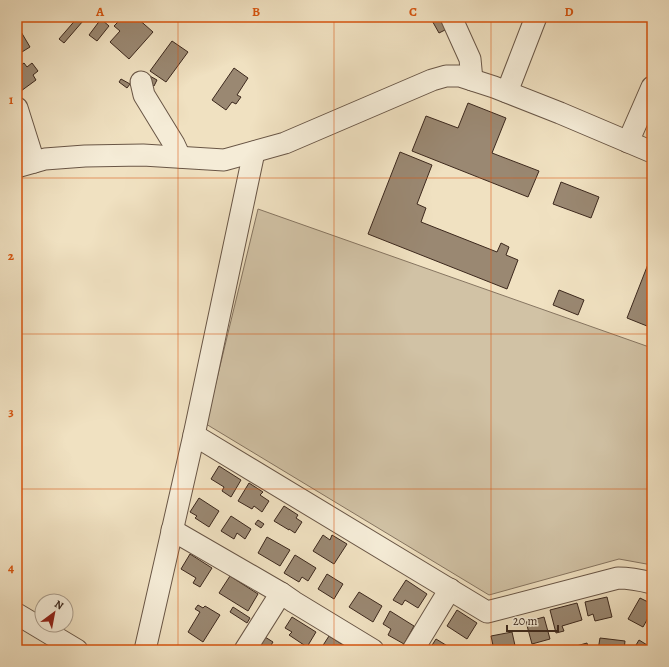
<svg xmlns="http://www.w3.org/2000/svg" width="669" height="667" viewBox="0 0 669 667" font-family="Alegreya,serif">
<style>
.green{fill:#d1c2a5;stroke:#867561}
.building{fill:#9a8872;stroke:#3c281d}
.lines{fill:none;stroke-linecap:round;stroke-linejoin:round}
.minor-casing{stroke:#695646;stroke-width:23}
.minor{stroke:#f5ecd7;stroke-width:21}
.grid{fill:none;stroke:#d7540e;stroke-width:1;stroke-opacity:0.55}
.neatline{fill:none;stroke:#d7540e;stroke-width:1.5}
.grid-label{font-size:13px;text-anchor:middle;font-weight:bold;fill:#d7540e}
</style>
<rect width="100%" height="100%" fill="#f0e1c1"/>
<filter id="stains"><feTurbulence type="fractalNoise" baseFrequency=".005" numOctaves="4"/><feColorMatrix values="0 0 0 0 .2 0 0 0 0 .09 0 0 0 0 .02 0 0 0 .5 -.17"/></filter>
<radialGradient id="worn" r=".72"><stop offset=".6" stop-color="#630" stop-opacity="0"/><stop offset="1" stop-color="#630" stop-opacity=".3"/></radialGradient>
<polygon class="green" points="258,209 652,348 652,565 619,559 489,595 206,424"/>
<g class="building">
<polygon points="78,17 83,21 64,43 59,39"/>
<polygon points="123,17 129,17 131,19 133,17 136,17 153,32 129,59 110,42 120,31 114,26"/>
<polygon points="430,17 443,17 449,28 439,33"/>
<polygon points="101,19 109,26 97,41 89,35"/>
<polygon points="17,25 30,47 17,55"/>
<polygon points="172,41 188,52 166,82 150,71"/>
<polygon points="24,63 27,67 32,63 38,71 33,75 36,80 21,91 17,86 17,68"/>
<polygon points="234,68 248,78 237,95 241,97 236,104 232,102 226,110 212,100"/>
<polygon points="148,75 157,80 154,86 145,80"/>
<polygon points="121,79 130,84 127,88 119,82"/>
<polygon points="468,103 506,118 492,153 539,171 528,197 412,151 426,116 458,128"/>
<polygon points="400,152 432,165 417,204 426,208 421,222 497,252 501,243 509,247 506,255 518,260 507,289 368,234"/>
<polygon points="561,182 599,197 591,218 553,204"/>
<polygon points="652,254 652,328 627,318"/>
<polygon points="559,290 584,300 578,315 553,305"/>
<polygon points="219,466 241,480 231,497 222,491 224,487 211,479"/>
<polygon points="249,483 263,492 260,495 269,501 262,512 254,506 252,509 238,501"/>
<polygon points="199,498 219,511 209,527 195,518 197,516 190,512"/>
<polygon points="284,506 298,515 296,518 302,522 295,533 289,529 289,530 274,521"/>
<polygon points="231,516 251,529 245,539 237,533 234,539 221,531"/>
<polygon points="258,520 264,524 261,528 255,524"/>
<polygon points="323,535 330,540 332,535 347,544 334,564 313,551"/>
<polygon points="267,537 290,550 280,566 258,553"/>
<polygon points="190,554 212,568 200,587 193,583 196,578 181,569"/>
<polygon points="295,555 316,568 308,581 302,577 299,582 284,573"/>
<polygon points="327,574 343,584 334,599 318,589"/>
<polygon points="230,576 258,594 248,611 219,593"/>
<polygon points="406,580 427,594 418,608 405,600 402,605 393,600"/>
<polygon points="359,592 382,606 373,622 349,607"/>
<polygon points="607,597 612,617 595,621 593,614 588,616 585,602"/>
<polygon points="640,598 652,604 652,611 643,627 628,619"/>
<polygon points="577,603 582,620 562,626 564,631 556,633 550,610"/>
<polygon points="198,605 203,608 205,606 220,615 203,642 188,632 200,612 195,609"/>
<polygon points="233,607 250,618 247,623 230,612"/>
<polygon points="457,610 477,623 467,639 447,626"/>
<polygon points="390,611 414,626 404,644 388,635 391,629 383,624"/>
<polygon points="292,617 316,632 307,647 289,635 292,632 285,628"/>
<polygon points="544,617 550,639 532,644 526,622"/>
<polygon points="512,632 516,650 494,650 491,636"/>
<polygon points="329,636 351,650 320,650"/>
<polygon points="265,637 273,642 268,650 265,650 259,646"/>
<polygon points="600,638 625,641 624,650 598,650"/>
<polygon points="436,639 454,650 429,650"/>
<polygon points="639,640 652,648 652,650 633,650"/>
<polygon points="587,643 589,650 562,650"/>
</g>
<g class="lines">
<defs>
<g id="minor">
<polyline points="451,17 470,59 472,80"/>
<polyline points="141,82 144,95 174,144 180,157"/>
<polyline points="507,92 536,17"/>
<polyline points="17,108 34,162"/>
<polyline points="628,142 652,87"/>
<polyline points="17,167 45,159 85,156 143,155 224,160 285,143 432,80 446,76 460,76 494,87 560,113 652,152"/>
<path d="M194,435L487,612L618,578C630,578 640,580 652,583"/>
<polyline points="172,530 281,593 294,602 373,650"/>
<polyline points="17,614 77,650"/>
<polyline points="145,650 194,435 254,152"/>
<polyline points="245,650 281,593"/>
<polyline points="413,650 450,589"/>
</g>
</defs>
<use href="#minor" class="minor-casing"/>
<use href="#minor" class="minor"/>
</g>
<path class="grid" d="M178,17V650M334,17V650M491,17V650M17,178H652M17,334H652M17,489H652"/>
<rect width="669" height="667" fill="none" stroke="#f0e1c1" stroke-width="44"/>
<g transform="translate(54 613) rotate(32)"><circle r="19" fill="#f5ecd7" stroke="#ab9e8d"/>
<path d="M0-3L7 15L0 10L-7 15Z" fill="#8f2418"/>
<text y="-6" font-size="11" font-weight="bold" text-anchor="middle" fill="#3c281d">N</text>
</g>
<path d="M507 625v6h51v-6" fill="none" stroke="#3c281d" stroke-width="2"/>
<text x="513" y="625" font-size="12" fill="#3c281d" stroke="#f5ecd7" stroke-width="3" paint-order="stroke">20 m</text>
<rect x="22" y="22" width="625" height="623" class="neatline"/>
<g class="grid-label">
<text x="100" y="16">A</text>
<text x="256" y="16">B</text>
<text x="413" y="16">C</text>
<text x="569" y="16">D</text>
<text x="11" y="104">1</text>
<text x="11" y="260">2</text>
<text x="11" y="416">3</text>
<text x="11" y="572">4</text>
</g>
<rect width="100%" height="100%" filter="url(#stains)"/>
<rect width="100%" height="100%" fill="url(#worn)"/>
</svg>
